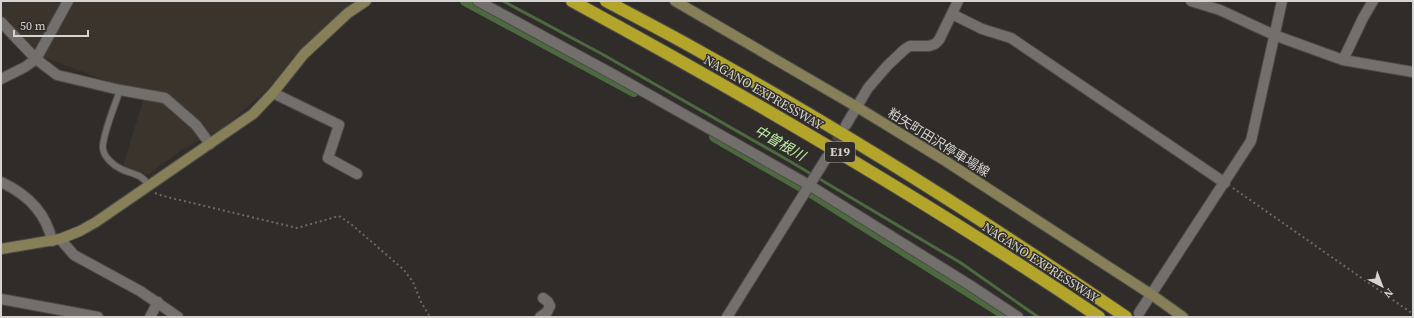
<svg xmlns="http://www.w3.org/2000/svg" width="1414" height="318" viewBox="0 0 1414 318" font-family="'Source Serif 4','Noto Sans JP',serif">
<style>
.built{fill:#3b342c}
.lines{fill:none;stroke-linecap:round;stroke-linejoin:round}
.stream{stroke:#4c693f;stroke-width:3}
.canal{stroke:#4c693f;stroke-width:10}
.street-tunnel{stroke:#484542;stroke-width:10;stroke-dasharray:10 5;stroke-linecap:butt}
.lane-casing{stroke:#4c4a48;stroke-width:8}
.street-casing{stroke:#4c4a48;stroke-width:12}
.secondary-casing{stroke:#4c4a48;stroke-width:12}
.highway-casing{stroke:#4c4a48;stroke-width:14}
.path{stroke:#6c6a67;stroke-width:2;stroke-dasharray:2 3;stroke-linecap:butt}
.lane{stroke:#736f6c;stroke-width:6}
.street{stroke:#736f6c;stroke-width:10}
.secondary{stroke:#867f58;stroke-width:10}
.highway{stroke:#b2a52a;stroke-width:12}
.labels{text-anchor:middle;stroke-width:3;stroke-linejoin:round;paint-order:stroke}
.shield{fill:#2f2c29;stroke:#a3a29f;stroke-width:1}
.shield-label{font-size:12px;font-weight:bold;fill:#d5d4d2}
.street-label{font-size:13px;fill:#d5d4d2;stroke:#2f2c29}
.water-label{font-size:14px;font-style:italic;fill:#beeea9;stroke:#2f2c29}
</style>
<rect width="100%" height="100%" fill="#2f2c29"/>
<polygon class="built" points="1,1 357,1 344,10 297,53 279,75 270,87 224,128 183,149 148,175 123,166 146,91 134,91 43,57 34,52 1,14"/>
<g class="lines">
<polyline class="stream" points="503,1 602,54 786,159 961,263 1038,317"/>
<g class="canal">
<polyline points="465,1 634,92"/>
<polyline points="714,137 801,187"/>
<polyline points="811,193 1008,317"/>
</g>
<polyline class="street-tunnel" points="828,154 845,127"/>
<defs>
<path id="lane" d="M120,90C116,102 101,139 103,149C104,157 114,166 121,169C134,175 141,173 149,186"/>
<g id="street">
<polyline points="478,1 616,76 809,185 968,284 1018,317"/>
<polyline points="1191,1 1220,10 1274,35 1343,60 1413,72"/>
<polyline points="952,14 982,29 1011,38 1225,183"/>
<polyline points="1,22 36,59 57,75 120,90 165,98 196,125 210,144"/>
<polyline points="1343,60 1363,18 1373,1"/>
<polyline points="1,79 25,67 36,59 68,1"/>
<polyline points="273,93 339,125 328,158 357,174"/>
<polyline points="846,125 868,88 888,65 905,49 910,46 929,46 935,44 939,40 958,1"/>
<path d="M1,182C27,194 46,212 52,241"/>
<polyline points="60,239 74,255 140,291 178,317"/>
<polyline points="1,299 98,317"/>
<polyline points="1139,313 1251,141 1282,1"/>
<polyline points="150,317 158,302"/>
<polyline points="540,317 547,312 550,306 548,302 543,298"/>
<polyline points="727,317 827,157"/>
</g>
<g id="secondary">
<polyline points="675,1 857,107 947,162 1152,295 1183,317"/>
<polyline points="1,249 60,239 80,231 96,222 253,114 273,93 304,54 348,13 366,1"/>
</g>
<g id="highway">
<path d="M572,1C752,99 929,202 1099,317"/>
<path d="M606,1C640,19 673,36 706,55C850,135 990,224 1126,317"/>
</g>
</defs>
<use href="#lane" class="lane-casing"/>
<use href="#street" class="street-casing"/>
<use href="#secondary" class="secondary-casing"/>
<use href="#highway" class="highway-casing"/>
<g class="path">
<polyline points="1233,188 1413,314"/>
<polyline points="155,193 163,196 297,228 339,216 351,224 404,270 413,282 421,302 430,317"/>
</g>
<use href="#lane" class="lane"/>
<use href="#street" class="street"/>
<use href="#secondary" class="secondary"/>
<use href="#highway" class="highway"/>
</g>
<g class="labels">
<rect class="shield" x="825" y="142" width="30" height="20" rx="3"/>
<g class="shield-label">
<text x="840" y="156">E19</text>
</g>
<g class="street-label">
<text transform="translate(764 92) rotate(30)" y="5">NAGANO EXPRESSWAY</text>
<text transform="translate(939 142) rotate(32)" y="5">粕矢町田沢停車場線</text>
<text transform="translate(1041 262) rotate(33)" y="5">NAGANO EXPRESSWAY</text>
</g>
<g class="water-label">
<text transform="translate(780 143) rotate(30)" y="5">中曽根川</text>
</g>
</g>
<rect width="1414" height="318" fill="none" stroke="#d5d4d2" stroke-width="4"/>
<g transform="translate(1382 286) rotate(138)" stroke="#2f2c29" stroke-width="3" paint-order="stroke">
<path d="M0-3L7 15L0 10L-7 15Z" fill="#d5d4d2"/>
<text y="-6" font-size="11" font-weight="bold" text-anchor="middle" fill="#d5d4d2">N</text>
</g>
<path d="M14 30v6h74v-6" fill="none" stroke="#d5d4d2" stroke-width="2"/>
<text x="20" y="30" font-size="12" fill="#d5d4d2" stroke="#2f2c29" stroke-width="3" paint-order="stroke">50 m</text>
</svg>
